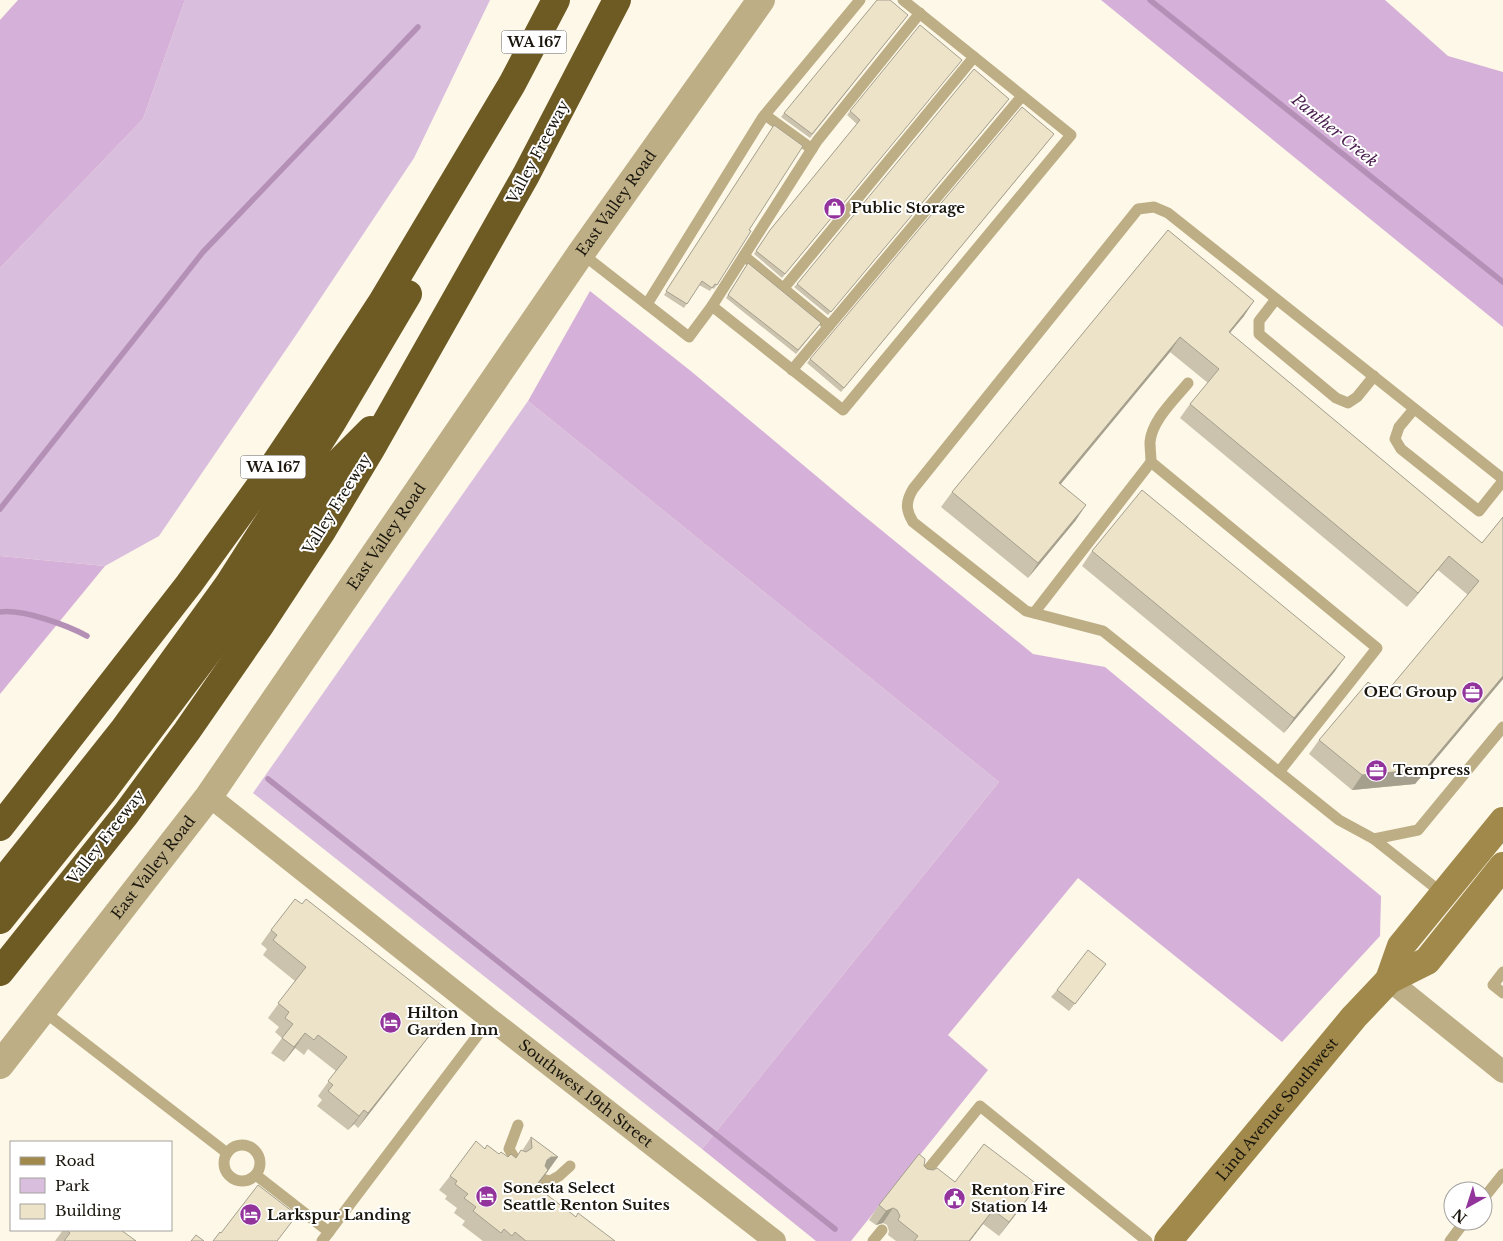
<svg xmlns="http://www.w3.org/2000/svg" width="1503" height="1241" viewBox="0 0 1503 1241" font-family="'Libre Baskerville',serif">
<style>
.green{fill:#dabedd}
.forest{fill:#d5b0d8}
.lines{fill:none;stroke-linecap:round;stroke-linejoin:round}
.stream{stroke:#b490b7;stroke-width:5.5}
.service{stroke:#bdae85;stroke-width:11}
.minor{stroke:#bdae85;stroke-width:22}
.tertiary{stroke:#bdae85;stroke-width:28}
.secondary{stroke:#a0894a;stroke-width:28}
.motorway{stroke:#6e5a23;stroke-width:28}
.wall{fill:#cbc3ad}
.shaded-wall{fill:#a59f8d}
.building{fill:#ece3c9;stroke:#a59f8d}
.labels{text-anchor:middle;stroke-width:4;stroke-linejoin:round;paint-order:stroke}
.shield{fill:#fff;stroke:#5f5c56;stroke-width:1}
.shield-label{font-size:14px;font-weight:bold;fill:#1a160d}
.street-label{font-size:15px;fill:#1a160d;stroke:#fff}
.poi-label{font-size:15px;font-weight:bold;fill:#1a160d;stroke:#fff;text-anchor:start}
.water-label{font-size:16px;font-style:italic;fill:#491c4e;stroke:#fff}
</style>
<rect width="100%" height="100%" fill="#fef8e9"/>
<g class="green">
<polygon points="185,0 490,0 414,158 296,335 159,536 105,566 0,556 0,268 143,119"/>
<polygon points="528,401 999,782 702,1149 253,793"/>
</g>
<g class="forest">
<polygon points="18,0 185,0 143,119 0,268 0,20"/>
<polygon points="1101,0 1385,0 1448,56 1503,72 1503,327"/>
<polygon points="590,291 692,372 858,511 1033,654 1105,667 1381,896 1380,936 1282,1042 1078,878 948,1035 988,1070 851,1241 816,1241 702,1149 999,782 528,401"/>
<polygon points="0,556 105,566 0,694"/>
</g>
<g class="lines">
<g class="stream">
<polyline points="1150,0 1503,282"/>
<polyline points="0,509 203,252 418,27"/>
<path d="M0,612C23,609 67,625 87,636"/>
<polyline points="268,779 835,1229"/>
</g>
<g class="service">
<polyline points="765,115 812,149"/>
<polyline points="581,253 689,337 712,306 843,410 1071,135 903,0"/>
<polyline points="744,256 829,326"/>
<polyline points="783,289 974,57"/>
<polyline points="1276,299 1259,321 1259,334 1336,398 1348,403 1357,397 1374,376"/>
<polyline points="647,304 763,117 860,0"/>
<polyline points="712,306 817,141 920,13"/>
<polyline points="792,370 1022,96"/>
<polyline points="1414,409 1399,427 1395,439 1401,449 1479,511 1503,481"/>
<path d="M1151,462C1151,456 1150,449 1150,442C1152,420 1175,399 1188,383"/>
<polyline points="1034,613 1151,462 1377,648 1279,772"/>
<polyline points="1374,839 1418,830 1503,727"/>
<path d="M1442,893L1374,839L1339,820L1103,631L1026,611L913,522C905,509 906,501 913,489L1138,209L1154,207L1168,213L1503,479"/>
<polyline points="1503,972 1493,985 1503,993"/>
<polyline points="42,1010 227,1153"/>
<circle cx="242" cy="1163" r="18"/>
<polyline points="515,1159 509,1149 518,1125"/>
<polyline points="256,1175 329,1232 322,1241"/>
<polyline points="921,1178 980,1106 1147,1241"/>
<polyline points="542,1179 550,1181 559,1176 570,1166"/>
<polyline points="1483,1199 1503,1174"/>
<polyline points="329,1232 490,1019"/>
<polyline points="873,1241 882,1230"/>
<polyline points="1450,1241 1465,1221"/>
</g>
<g class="minor">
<path id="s1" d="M209,796L490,1019L775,1241"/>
<polyline points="1389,980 1503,1072"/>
</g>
<path class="tertiary" id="s2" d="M0,1065L209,796L581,253L761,0"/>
<g class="secondary">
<polyline points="1389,980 1401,946 1503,821"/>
<path id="s3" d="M1168,1241L1354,1017L1389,980L1427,961L1503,866"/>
</g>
<g class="motorway">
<polyline points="0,827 189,584 257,490 323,392 382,302 512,84 556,0"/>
<polyline points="0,885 124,729 228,585 331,424 408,294"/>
<polyline points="0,920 102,793 253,592 334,467 371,430"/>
<polyline points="0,972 126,814 187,731 259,627 322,531 371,449 526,175 617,0"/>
</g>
</g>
<g class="wall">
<polygon points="908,15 810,138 781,117 784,113"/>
<polygon points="959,63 782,278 754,254 770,230 857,124 847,115 850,111"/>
<polygon points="1007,102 828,315 794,287 797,284"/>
<polygon points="774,125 749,230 751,231 714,289 712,288 710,291 699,285 684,308 664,295"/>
<polygon points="1051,138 841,392 807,363 810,359"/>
<polygon points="1168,230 1244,316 1230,333 1482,543 1503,517 1503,679 1415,784 1352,790 1309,754 1319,740 1384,695 1468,595 1438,570 1407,607 1180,418 1190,404 1208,383 1170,352 1061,484 1076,520 1028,578 941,507 952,492"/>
<polygon points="748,263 818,327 796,354 726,298"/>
<polygon points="1092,551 1335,671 1284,733 1082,566"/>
<polygon points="271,930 438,1025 358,1128 354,1124 348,1130 317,1106 322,1100 318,1096 336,1071 308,1049 304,1055 295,1048 284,1062 271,1053 282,1038 275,1032 279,1027 268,1018 295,981 263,955 267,949 261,944"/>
<polygon points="1100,972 1069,1011 1051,997 1057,990"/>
<polygon points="531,1137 548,1172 547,1172 539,1184 546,1194 576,1217 615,1241 483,1241 462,1225 465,1221 454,1213 457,1208 445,1199 447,1196 439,1190 450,1176 485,1149 508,1157 516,1158 522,1151"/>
<polygon points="924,1166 927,1169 955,1182 1027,1200 999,1236 983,1224 970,1241 896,1241 888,1235 889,1231 887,1225 883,1223 876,1225 869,1220 879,1205"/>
<polygon points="63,1230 121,1230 136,1241 55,1241"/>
</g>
<g class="shaded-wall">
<polygon points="1254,301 1244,316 1218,347 1229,332"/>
<polygon points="1180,337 1170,352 1049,498 1059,483"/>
<polygon points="1086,505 1076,520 1028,578 1038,563"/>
<polygon points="1449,556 1438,570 1407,607 1418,593"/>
<polygon points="1345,657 1335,671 1284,733 1294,718"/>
<polygon points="1503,676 1503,679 1415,784 1352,790 1362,775"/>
<polygon points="449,1011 438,1025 358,1128 368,1113"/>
<polygon points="305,1033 295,1048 284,1062 294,1047"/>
<polygon points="364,1110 354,1124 348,1130 359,1116"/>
<polygon points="551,1157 558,1157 538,1185 540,1172 547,1160"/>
<polygon points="1038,1185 1027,1200 999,1236 1009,1222"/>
<polygon points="893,1208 883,1223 876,1225 886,1211"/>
<polygon points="993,1210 983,1224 970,1241 969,1241"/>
</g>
<g class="building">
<polygon points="877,0 890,0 908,15 812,134 784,113"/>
<polygon points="920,25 962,60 785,274 756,251 770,230 860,120 850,111"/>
<polygon points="974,69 1009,99 831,312 797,284"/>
<polygon points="1022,107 1054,134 844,388 810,359"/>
<polygon points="774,125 803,146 749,230 751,231 717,285 715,284 712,288 702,281 687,304 666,291"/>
<polygon points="1168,230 1254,301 1229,332 1482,543 1503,517 1503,676 1425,769 1362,775 1319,740 1368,682 1384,695 1479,581 1449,556 1418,593 1190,404 1219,369 1180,337 1059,483 1086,505 1038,563 952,492"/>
<polygon points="748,263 821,323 798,350 728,295"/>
<polygon points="1142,490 1345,657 1294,718 1092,551"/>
<polygon points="295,899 302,904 306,899 449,1011 368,1113 364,1110 359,1116 328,1091 333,1085 328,1081 347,1057 318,1035 314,1040 305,1033 294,1047 282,1038 293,1024 285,1018 289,1012 278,1003 306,967 273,940 277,935 271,930"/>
<polygon points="1088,950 1106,964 1075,1004 1057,990"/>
<polygon points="531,1137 558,1157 551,1157 547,1160 545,1166 548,1170 538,1183 548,1191 546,1194 576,1217 578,1213 615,1241 526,1241 515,1232 512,1236 504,1229 501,1233 473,1211 476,1207 464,1198 468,1194 455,1184 457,1181 450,1176 476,1141 485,1149 487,1145 499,1154 501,1152 508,1157 511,1154 516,1158 521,1150 526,1152 532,1148"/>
<polygon points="984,1144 1038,1185 1009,1222 993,1210 969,1241 914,1241 918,1236 898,1220 900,1216 897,1210 893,1208 886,1211 879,1205 919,1154 925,1159 924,1166 927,1169 933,1170 937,1168 955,1182"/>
<polygon points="258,1185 297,1215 277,1241 213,1241 220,1232 221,1233"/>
<polygon points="66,1230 121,1230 136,1241 64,1241 70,1233"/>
<polygon points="196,1235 204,1241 191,1241"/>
</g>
<defs>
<symbol id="shop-disc" viewBox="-11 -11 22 22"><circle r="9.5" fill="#93349d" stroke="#fff"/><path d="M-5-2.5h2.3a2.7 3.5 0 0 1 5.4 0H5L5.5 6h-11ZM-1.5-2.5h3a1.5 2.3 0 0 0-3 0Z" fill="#fff"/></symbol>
<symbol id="office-disc" viewBox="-11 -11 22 22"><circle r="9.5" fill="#93349d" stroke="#fff"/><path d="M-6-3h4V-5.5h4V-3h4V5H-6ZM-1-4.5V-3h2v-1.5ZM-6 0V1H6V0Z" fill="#fff"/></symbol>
<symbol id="hotel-disc" viewBox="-11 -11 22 22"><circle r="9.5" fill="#93349d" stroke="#fff"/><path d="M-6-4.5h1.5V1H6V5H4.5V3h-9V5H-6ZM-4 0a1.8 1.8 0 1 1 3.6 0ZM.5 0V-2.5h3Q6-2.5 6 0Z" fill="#fff"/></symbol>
<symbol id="civic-disc" viewBox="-11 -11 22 22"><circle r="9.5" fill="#93349d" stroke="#fff"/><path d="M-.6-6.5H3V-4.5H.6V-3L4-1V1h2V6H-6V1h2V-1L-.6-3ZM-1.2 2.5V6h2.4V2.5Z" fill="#fff"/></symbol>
</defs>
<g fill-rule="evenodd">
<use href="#shop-disc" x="822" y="196" width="25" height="25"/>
<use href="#office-disc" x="1460" y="680" width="25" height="25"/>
<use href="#office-disc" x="1364" y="758" width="25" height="25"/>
<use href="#hotel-disc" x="378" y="1010" width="25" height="25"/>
<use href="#hotel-disc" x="474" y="1184" width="25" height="25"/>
<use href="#civic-disc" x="942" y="1186" width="25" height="25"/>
<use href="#hotel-disc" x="238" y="1202" width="25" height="25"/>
</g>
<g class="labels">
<g class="shield">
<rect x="501.5" y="30.5" width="65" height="23" rx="4"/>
<rect x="240.5" y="455.5" width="65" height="23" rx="4"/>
</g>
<g class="shield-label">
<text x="534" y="47">WA 167</text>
<text x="273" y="472">WA 167</text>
</g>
<g class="street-label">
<text transform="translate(538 152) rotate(-62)" y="5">Valley Freeway</text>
<text dy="5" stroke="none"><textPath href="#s2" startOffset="1060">East Valley Road</textPath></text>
<text transform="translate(337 504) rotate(-58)" y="5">Valley Freeway</text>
<text dy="5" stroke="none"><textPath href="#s2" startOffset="655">East Valley Road</textPath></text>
<text transform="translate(106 837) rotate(-52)" y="5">Valley Freeway</text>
<text dy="5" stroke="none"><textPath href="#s2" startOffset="250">East Valley Road</textPath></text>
<text dy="5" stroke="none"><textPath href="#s1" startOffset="480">Southwest 19th Street</textPath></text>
<text dy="5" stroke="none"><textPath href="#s3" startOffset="171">Lind Avenue Southwest</textPath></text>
</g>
<g class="poi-label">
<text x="851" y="213">Public Storage</text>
<text x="1457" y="697" text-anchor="end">OEC Group</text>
<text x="1393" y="775">Tempress</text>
<text x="407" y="1018">Hilton<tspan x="407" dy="17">Garden Inn</tspan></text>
<text x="503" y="1193">Sonesta Select<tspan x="503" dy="17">Seattle Renton Suites</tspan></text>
<text x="971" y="1195">Renton Fire<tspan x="971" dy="17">Station 14</tspan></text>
<text x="267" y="1220">Larkspur Landing</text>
</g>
<g class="water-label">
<text transform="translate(1335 130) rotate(39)" y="6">Panther Creek</text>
</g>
</g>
<rect x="10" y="1141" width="162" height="90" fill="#ffffff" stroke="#a3a29e"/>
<rect x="20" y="1157" width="25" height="8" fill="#a0894a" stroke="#a3a29e"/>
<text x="55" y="1166" font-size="15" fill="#1a160d">Road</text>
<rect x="20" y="1178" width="25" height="15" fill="#dabedd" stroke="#a3a29e"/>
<text x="55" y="1191" font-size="15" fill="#1a160d">Park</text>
<rect x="20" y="1204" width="25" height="15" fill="#ece3c9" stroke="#a3a29e"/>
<text x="55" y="1216" font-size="15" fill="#1a160d">Building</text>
<g transform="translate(1468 1206) rotate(219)"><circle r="24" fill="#ffffff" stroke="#a3a29e"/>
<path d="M0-4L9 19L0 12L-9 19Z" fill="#93349d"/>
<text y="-8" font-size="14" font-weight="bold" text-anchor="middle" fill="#1a160d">N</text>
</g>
</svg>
